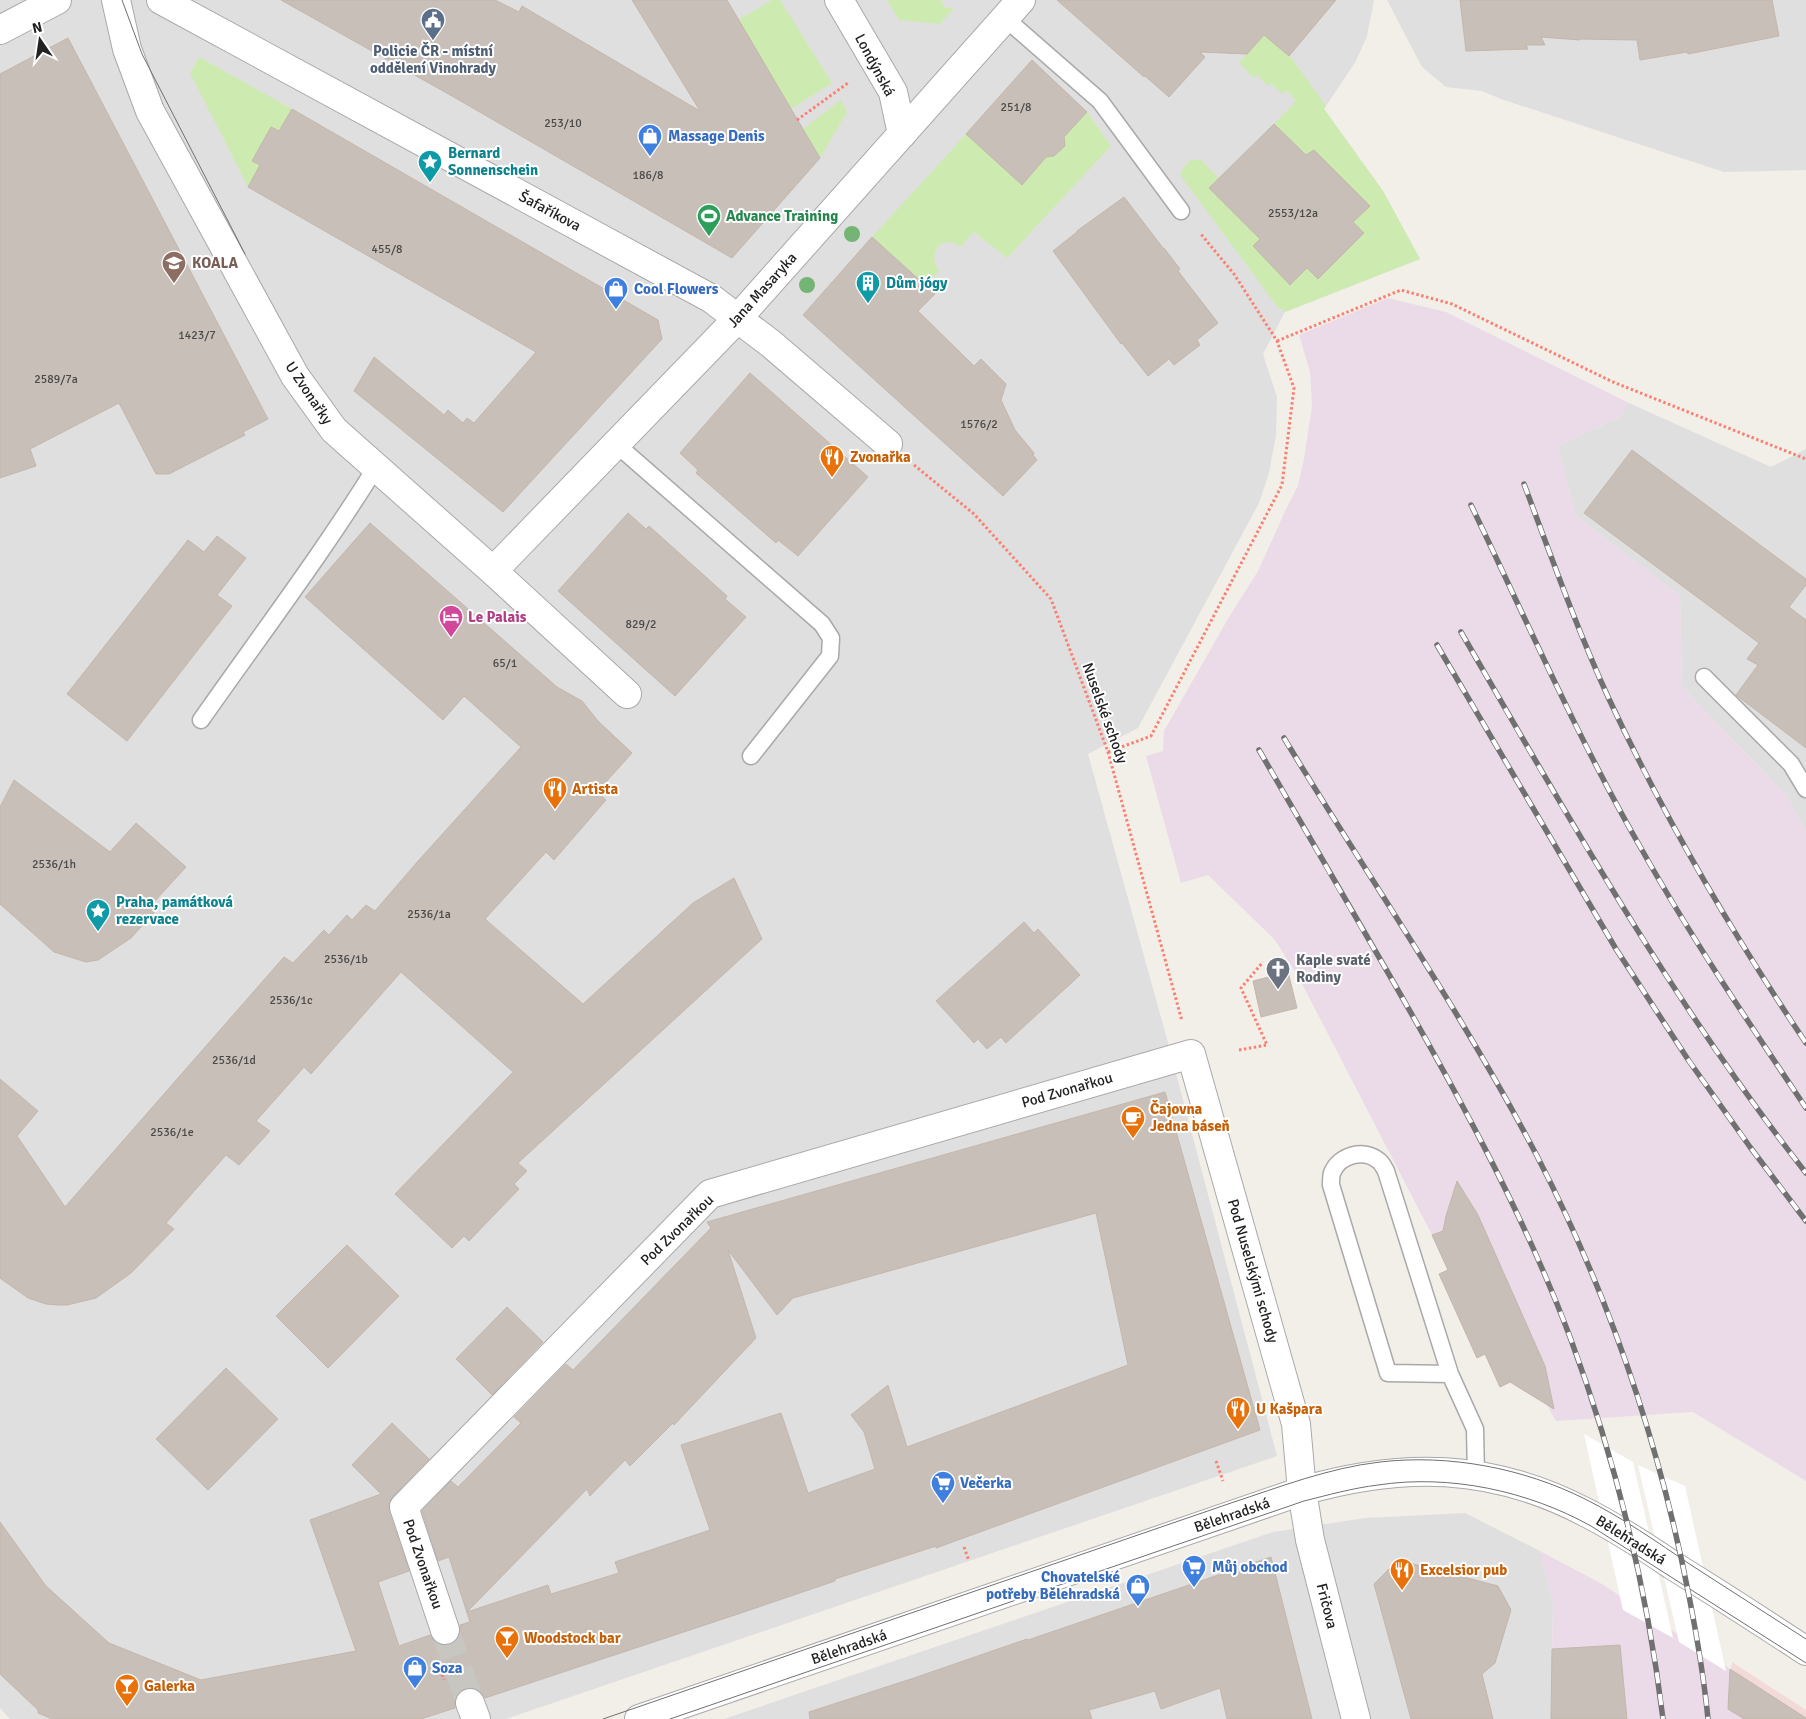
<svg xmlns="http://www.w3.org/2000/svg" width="1806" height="1719" viewBox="0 0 1806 1719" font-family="Signika,sans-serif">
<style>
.residential{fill:#e0dfdf}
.commercial{fill:#f2dad9}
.industrial{fill:#ebdbe8}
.grass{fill:#cdebb0}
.pier{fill:#fff}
.building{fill:#c7bfb8;stroke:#c4b6ab;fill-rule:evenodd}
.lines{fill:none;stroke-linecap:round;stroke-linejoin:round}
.minor-tunnel{stroke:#c8c6c1;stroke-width:28;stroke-dasharray:28 14;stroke-linecap:butt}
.service-casing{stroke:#a9a9a9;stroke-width:19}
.minor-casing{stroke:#a9a9a9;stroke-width:30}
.tertiary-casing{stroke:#a9a9a9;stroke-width:30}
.path{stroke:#fa8072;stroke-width:3;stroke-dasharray:2.5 2.5;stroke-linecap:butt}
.service{stroke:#fff;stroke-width:16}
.minor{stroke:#fff;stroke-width:28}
.tertiary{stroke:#fff;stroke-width:28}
.tram{stroke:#707070;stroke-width:1}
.rail-casing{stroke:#707070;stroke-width:5.5}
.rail{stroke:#fff;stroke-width:4;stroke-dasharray:11;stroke-linecap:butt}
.tree{fill:#74b475}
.labels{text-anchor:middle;stroke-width:4;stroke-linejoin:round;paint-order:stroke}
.number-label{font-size:12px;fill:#4b4948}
.service-label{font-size:15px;font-weight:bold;fill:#4e5e75;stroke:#fff}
.street-label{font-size:15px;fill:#222;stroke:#fff}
.shop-label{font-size:15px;font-weight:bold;fill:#366cbe;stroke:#fff;text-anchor:start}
.culture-label{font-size:15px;font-weight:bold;fill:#0d838f;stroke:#fff;text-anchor:start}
.leisure-label{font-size:15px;font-weight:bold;fill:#27864d;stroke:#fff;text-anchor:start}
.education-label{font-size:15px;font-weight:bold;fill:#785e54;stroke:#fff;text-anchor:start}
.food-label{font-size:15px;font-weight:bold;fill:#c56008;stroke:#fff;text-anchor:start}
.hotel-label{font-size:15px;font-weight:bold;fill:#b23c85;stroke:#fff;text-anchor:start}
.worship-label{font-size:15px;font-weight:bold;fill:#5b616d;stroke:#fff;text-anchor:start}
</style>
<rect width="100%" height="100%" fill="#f2efe9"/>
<g class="residential">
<polygon points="0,0 1374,0 1367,36 1356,61 1324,109 1383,191 1420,259 1285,312 1263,354 1277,397 1276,435 1269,473 1259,503 1138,728 1088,754 1167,1039 1277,1456 506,1719 10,1719 0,1708"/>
<polygon points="1387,0 1806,0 1806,170 1724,172 1501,99 1482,91 1446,87 1422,67"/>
<polygon points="1629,403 1771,467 1806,449 1806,831 1785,794 1682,687 1680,596 1576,516 1557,446 1620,417"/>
<polygon points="1465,1513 1540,1551 1553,1603 1551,1719 724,1719 1273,1532 1365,1518"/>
</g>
<polygon class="commercial" points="1732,1662 1806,1710 1806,1719 1744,1719 1728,1709"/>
<g class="industrial">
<polygon points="1388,298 1446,312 1629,403 1620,417 1557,446 1576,516 1680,596 1682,687 1785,794 1806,831 1806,1481 1693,1412 1556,1421 1547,1405 1516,1386 1513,1381 1500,1387 1485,1354 1477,1358 1439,1274 1448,1270 1432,1235 1299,978 1275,940 1208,875 1181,883 1146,756 1163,751 1164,731 1229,617 1258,571 1286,509 1298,486 1304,459 1312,406 1310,372 1299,335"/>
<polygon points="1540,1551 1602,1584 1730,1669 1728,1709 1744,1719 1551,1719 1553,1604"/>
</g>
<g class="grass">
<polygon points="772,0 780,0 832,83 791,109 738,20"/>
<polygon points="887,0 941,0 945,8 954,8 940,24 899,20"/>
<polygon points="1264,35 1292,59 1326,106 1324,109 1383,191 1420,259 1285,312 1283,309 1279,309 1180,175 1183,168 1191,160 1201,160 1219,178 1209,188 1227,206 1269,229 1253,246 1290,285 1307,268 1363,233 1353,222 1370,206 1341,194 1274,124 1296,101 1286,90 1282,94 1271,83 1268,86 1257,75 1254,78 1239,63"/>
<polygon points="199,57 292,109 279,131 253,161 260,165 248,187 190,73"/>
<polygon points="841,100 847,112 820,158 803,129"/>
<path d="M1087,112L1111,146L1007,258L974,232L960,247C942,233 926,253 939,271L926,285L872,237L966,134L1022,184L1046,157L1054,156L1065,146L1064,137Z"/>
</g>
<g class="pier">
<polygon points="1584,1434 1633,1462 1673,1638 1623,1610"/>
<polygon points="1638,1465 1685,1486 1726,1671 1679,1642"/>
</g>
<g class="building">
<polygon points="281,0 495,0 519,12 522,6 700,111 632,0 727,0 820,158 732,258 452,96"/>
<polygon points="1057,0 1336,0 1289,56 1264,35 1247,54 1200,52 1205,57 1169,97 1145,76 1144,77"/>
<polygon points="1460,0 1772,0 1779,36 1688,54 1687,52 1640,60 1637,40 1581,39 1580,40 1541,37 1545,45 1526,45 1528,49 1466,51"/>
<polygon points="68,38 268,419 243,432 245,435 169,474 156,474 119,403 30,449 36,466 0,478 0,74"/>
<polygon points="1032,60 1087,112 1064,137 1065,146 1054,156 1046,157 1022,185 966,134"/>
<polygon points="292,109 658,320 662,339 503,512 354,391 374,357 444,415 448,410 463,423 467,418 474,423 536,352 248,187 260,165 252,161 271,127 279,131"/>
<polygon points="1274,124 1306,155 1314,150 1370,206 1353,222 1364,233 1318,279 1307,268 1290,285 1253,246 1260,239 1209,188"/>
<polygon points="1124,197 1163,248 1164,248 1180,269 1178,271 1218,323 1197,340 1200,345 1174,365 1169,359 1148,376 1122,343 1121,344 1053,251 1077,232 1077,231"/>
<polygon points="872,237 935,294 918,311 974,366 981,359 1006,384 1001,400 1015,430 1034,453 1033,455 1037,460 1003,496 803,315"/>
<polygon points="750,373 868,477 798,556 778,540 776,543 696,473 698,470 680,453"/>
<polygon points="1632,450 1806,579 1806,585 1789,607 1806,620 1806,748 1736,695 1758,665 1747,659 1759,643 1584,513"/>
<polygon points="628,513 646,529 649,526 727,596 725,599 746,617 675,696 558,591"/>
<polygon points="370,523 557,687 582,701 598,721 632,753 597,792 606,800 554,860 546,852 485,919 583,1004 693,903 734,878 762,939 518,1163 527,1171 514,1184 519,1189 469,1241 464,1236 452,1248 395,1194 513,1072 401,972 311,1074 304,1067 256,1121 270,1131 239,1165 226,1155 166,1223 174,1229 131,1273 96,1298 67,1305 57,1305 46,1304 28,1298 0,1278 0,1079 38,1111 17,1136 65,1207 284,957 293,963 324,930 329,935 347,915 352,920 366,905 375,911 419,860 521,747 464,696 443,720 305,597"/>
<polygon points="217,536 246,558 217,595 232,606 127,741 67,694 188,540 204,552"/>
<polygon points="14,780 110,852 136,823 186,867 154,902 159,907 131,938 98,960 86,962 54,952 0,904 0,807"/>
<polygon points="1024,922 1034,933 1038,929 1080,975 1006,1043 1001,1037 987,1049 978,1039 974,1043 936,1001"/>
<polygon points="1288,972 1297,1008 1261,1017 1253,981"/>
<path d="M1165,1092L1260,1430L936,1548V1546L835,1579V1581L738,1614L485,1698L480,1691L473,1688H465L458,1693L455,1700V1708L421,1719H52L38,1713V1710L0,1674V1522L46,1586L109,1643L201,1680L356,1651L310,1520L381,1494L352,1465L392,1423L429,1459L393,1496L389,1504V1512L409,1571L378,1582L399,1646L430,1635L434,1641L441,1645H450L456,1641L460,1634V1625L470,1622L449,1557L438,1561L422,1511L451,1481L458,1487L521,1423L514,1417L566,1364L573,1370L711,1228L707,1222ZM1096,1213L1128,1365L907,1447L888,1385L851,1415L864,1432L875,1469L808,1493L781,1413L681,1445L710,1530L615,1562L619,1573L551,1594L548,1585L467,1612L587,1489L590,1496L625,1460L630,1466L673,1423L674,1425L756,1338L728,1250L777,1315L793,1298Z"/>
<polygon points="1457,1181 1478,1215 1545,1366 1554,1409 1510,1382 1500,1387 1485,1354 1477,1358 1439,1274 1448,1270 1432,1235 1443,1231 1446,1216"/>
<polygon points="347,1245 399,1296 328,1368 276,1316"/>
<polygon points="507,1307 543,1342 492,1395 456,1359"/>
<polygon points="226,1368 278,1419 208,1490 156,1439"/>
<polygon points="1271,1557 1312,1719 1227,1719 1220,1688 1161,1709 1155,1691 1089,1710 1092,1719 810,1719 809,1712 914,1678 1027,1639 1028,1640"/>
<polygon points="1398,1560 1498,1586 1511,1610 1495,1663 1482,1674 1493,1719 1411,1719 1374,1584"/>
<polygon points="1620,1645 1627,1719 1551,1719 1552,1649"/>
<polygon points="1730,1669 1806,1718 1806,1719 1744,1719 1728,1709"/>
</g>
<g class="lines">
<polyline class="minor-tunnel" points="445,1630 470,1703"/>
<defs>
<g id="service">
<polyline points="1005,18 1100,101 1181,211"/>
<polyline points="616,444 822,624 831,638 830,656 751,756"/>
<polyline points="1704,677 1791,764 1806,789"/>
<path d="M201,720C260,636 322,554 376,467"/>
<path d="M1450,1374L1388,1373L1331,1185C1331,1181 1331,1176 1332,1173C1339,1155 1364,1148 1379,1161C1382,1163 1384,1168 1386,1171L1450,1374L1475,1429L1476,1475"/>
</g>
<g id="minor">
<polyline points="116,0 127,49 150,111 295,376 334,430 493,571 627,694"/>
<polyline points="161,0 712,299 770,343 888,444"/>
<polyline points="839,0 893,92 902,134"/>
<polyline points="0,30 57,0"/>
<polyline points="493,571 738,318 1021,0"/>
<polyline points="445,1630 404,1507 710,1194 1191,1054 1296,1424 1302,1491 1310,1540 1356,1719"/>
<polyline points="470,1703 476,1719"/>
</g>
<path id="tertiary" d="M639,1719L1302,1491C1402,1462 1491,1463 1585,1512C1615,1527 1644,1546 1672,1565C1717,1593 1762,1622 1806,1651"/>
</defs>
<use href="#service" class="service-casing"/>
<use href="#minor" class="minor-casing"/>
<use href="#tertiary" class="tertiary-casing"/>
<g class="path">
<polyline points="797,120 848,83"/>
<polyline points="1277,341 1401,290 1452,304 1613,382 1806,459"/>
<polyline points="914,465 974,514 1051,599 1108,752 1182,1021"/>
<polyline points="1108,752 1151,736 1282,485 1294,388 1277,341 1234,274 1200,233"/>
<polyline points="1239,1050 1267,1045 1241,988 1263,962"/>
<polyline points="1216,1461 1223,1481"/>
<polyline points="964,1547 969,1561"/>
<polyline points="439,1665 444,1680"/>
</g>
<use href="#service" class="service"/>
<use href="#minor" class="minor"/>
<use href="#tertiary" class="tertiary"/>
<g class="tram">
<polyline points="122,0 142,54 245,254"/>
<path d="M603,1719L1231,1503C1280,1487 1328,1468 1380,1462C1449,1454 1523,1468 1585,1499C1623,1518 1657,1542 1691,1565C1729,1590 1768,1614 1806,1639"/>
<path d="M670,1719L1304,1501C1328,1495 1353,1488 1378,1485C1450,1474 1528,1491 1591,1526L1806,1663"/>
</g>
<defs>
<g id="rail">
<path d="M1524,484C1551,556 1577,629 1609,699C1665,819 1732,933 1806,1043"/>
<path d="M1471,505C1527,621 1578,739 1642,850C1692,939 1749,1023 1806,1108"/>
<path d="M1461,632C1568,817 1674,1005 1806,1173"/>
<polyline points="1437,645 1616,949 1689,1061 1750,1147 1806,1221"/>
<path d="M1284,738C1368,877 1462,1012 1537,1156C1609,1295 1659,1442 1689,1596C1697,1637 1704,1678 1708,1719"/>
<path d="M1259,750C1302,824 1344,898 1387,971C1455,1089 1522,1210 1570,1337C1616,1461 1647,1588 1663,1719"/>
</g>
</defs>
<use href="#rail" class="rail-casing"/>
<use href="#rail" class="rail"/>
</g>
<g class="tree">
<circle cx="852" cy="234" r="8"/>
<circle cx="807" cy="285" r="8"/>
</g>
<defs>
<symbol id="civic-pin" viewBox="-11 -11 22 30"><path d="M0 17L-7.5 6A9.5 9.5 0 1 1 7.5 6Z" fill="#5c6f8a" stroke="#fff"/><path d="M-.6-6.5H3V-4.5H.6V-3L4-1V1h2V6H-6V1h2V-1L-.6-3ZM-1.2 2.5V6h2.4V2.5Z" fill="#fff"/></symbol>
<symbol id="shop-pin" viewBox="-11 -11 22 30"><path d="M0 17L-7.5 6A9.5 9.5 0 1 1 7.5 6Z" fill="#3f7fe0" stroke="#fff"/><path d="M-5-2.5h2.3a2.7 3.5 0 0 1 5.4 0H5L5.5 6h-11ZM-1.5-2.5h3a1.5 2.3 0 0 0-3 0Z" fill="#fff"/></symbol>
<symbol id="sight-pin" viewBox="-11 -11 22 30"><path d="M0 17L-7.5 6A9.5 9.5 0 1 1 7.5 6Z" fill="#0f9aa8" stroke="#fff"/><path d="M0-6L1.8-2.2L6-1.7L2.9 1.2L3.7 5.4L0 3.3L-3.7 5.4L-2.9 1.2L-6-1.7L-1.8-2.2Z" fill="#fff"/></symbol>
<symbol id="stadium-pin" viewBox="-11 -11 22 30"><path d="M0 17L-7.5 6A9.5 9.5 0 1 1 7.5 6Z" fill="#2e9e5b" stroke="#fff"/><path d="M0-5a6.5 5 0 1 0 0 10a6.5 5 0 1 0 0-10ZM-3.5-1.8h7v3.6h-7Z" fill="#fff"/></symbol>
<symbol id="school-pin" viewBox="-11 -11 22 30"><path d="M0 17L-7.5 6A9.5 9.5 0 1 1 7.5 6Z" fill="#8d6e63" stroke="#fff"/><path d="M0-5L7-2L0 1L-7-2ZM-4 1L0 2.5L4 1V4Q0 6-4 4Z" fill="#fff"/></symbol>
<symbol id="building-pin" viewBox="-11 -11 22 30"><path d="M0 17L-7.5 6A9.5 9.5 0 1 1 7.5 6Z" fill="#0f9aa8" stroke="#fff"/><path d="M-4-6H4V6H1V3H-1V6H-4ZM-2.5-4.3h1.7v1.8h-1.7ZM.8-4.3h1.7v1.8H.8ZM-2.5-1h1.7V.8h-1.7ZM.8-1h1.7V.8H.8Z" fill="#fff"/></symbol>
<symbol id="restaurant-pin" viewBox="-11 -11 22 30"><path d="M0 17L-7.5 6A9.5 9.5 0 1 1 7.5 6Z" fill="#e8710a" stroke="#fff"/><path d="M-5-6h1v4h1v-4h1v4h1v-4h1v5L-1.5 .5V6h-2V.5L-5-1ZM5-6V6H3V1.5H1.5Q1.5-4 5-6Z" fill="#fff"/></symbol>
<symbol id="hotel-pin" viewBox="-11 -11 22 30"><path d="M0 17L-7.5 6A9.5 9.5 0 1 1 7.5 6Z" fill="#d1479c" stroke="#fff"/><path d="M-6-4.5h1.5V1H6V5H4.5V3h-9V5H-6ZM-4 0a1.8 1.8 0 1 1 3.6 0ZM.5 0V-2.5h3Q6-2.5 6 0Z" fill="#fff"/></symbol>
<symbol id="church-pin" viewBox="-11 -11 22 30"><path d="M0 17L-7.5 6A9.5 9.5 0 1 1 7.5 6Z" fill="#6b7280" stroke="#fff"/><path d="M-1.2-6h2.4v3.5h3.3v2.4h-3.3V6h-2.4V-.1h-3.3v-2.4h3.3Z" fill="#fff"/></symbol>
<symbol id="cafe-pin" viewBox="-11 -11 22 30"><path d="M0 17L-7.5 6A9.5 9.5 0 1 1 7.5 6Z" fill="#e8710a" stroke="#fff"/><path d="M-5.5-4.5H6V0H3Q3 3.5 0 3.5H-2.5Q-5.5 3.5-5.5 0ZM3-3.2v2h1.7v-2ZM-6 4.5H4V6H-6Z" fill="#fff"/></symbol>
<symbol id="supermarket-pin" viewBox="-11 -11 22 30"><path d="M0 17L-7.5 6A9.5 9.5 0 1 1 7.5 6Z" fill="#3f7fe0" stroke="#fff"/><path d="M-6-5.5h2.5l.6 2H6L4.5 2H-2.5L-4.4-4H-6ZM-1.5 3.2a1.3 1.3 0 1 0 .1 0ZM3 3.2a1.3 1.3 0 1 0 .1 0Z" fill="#fff"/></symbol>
<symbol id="bar-pin" viewBox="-11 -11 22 30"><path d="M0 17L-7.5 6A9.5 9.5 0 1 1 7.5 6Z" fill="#e8710a" stroke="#fff"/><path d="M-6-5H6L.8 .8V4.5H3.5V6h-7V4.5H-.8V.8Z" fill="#fff"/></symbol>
</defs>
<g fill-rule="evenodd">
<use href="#civic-pin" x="419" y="6" width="28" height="38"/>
<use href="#shop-pin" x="636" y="122" width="28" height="38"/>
<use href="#sight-pin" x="416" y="148" width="28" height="38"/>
<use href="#stadium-pin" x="695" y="202" width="28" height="38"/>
<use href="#school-pin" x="160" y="249" width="28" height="38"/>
<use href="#building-pin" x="854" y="269" width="28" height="38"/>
<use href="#shop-pin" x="602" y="275" width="28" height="38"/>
<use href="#restaurant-pin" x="818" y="443" width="28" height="38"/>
<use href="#hotel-pin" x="437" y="603" width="28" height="38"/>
<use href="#restaurant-pin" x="541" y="775" width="28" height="38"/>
<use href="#sight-pin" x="84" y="897" width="28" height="38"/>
<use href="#church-pin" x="1264" y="955" width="28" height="38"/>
<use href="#cafe-pin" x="1119" y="1104" width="28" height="38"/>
<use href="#restaurant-pin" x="1224" y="1395" width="28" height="38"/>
<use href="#supermarket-pin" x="929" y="1469" width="28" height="38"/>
<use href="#supermarket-pin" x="1180" y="1553" width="28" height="38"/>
<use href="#restaurant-pin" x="1388" y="1556" width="28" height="38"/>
<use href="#shop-pin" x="1124" y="1572" width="28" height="38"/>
<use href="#bar-pin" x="493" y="1624" width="28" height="38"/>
<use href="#shop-pin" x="401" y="1654" width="28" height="38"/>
<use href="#bar-pin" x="113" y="1672" width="28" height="38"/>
</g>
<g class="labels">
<g class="number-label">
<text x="1016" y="111">251/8</text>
<text x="563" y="127">253/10</text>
<text x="648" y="179">186/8</text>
<text x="1293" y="217">2553/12a</text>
<text x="387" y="253">455/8</text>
<text x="197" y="339">1423/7</text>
<text x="56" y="383">2589/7a</text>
<text x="979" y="428">1576/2</text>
<text x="641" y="628">829/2</text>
<text x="505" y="667">65/1</text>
<text x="54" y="868">2536/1h</text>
<text x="429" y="918">2536/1a</text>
<text x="346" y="963">2536/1b</text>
<text x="291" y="1004">2536/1c</text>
<text x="234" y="1064">2536/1d</text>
<text x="172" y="1136">2536/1e</text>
</g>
<g class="service-label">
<text x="433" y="56">Policie ČR - místní<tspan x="433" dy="17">oddělení Vinohrady</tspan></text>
</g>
<g class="street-label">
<text transform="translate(875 65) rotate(62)" y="5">Londýnská</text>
<text transform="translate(550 211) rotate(28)" y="5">Šafaříkova</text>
<text transform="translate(762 290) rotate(-48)" y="5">Jana Masaryka</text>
<text transform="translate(309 393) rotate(56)" y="5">U Zvonařky</text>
<text transform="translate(1105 713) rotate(70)" y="5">Nuselské schody</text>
<text transform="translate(1067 1090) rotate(-16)" y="5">Pod Zvonařkou</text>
<text transform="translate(677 1230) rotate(-44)" y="5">Pod Zvonařkou</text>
<text transform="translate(1253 1271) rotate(74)" y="5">Pod Nuselskými schody</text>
<text transform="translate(1232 1515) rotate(-19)" y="5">Bělehradská</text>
<text transform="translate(1631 1540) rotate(32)" y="5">Bělehradská</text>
<text transform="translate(423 1564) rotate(71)" y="5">Pod Zvonařkou</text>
<text transform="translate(1327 1606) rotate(76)" y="5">Fričova</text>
<text transform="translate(849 1647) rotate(-19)" y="5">Bělehradská</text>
</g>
<g class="shop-label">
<text x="668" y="141">Massage Denis</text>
<text x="634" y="294">Cool Flowers</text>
<text x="960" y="1488">Večerka</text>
<text x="1212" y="1572">Můj obchod</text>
<text x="1120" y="1582" text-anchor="end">Chovatelské<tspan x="1120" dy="17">potřeby Bělehradská</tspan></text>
<text x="432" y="1673">Soza</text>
</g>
<g class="culture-label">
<text x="448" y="158">Bernard<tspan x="448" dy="17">Sonnenschein</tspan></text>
<text x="886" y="288">Dům jógy</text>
<text x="116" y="907">Praha, památková<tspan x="116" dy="17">rezervace</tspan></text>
</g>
<g class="leisure-label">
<text x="726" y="221">Advance Training</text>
</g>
<g class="education-label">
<text x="192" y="268">KOALA</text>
</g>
<g class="food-label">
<text x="850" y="462">Zvonařka</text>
<text x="572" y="794">Artista</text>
<text x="1150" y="1114">Čajovna<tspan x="1150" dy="17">Jedna báseň</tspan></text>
<text x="1256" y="1414">U Kašpara</text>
<text x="1420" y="1575">Excelsior pub</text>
<text x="524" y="1643">Woodstock bar</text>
<text x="144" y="1691">Galerka</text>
</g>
<g class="hotel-label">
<text x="468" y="622">Le Palais</text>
</g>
<g class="worship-label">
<text x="1296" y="965">Kaple svaté<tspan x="1296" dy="17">Rodiny</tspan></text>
</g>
</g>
<g transform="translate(40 40) rotate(347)" stroke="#ffffff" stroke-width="4" paint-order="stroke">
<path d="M0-4L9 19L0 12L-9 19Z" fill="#222222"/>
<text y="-8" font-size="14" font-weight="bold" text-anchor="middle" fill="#222222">N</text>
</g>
</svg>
